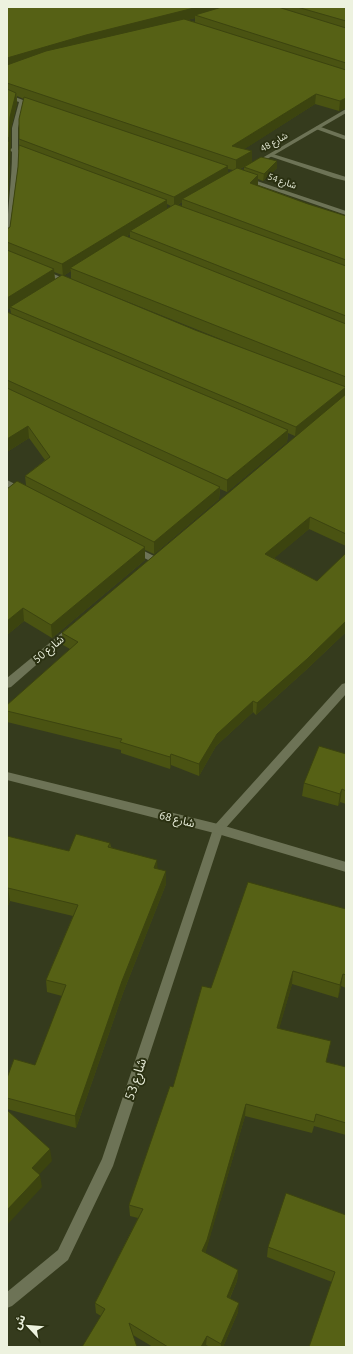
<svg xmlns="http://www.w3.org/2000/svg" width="353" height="1354" viewBox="0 0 353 1354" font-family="Ubuntu,'Noto Sans Arabic',sans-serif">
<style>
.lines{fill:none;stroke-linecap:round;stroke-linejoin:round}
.service{fill:#6d7356;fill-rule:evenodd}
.minor{fill:#6d7356;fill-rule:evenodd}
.tertiary{fill:#6d7356;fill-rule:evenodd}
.wall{fill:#4a5312;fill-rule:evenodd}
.shaded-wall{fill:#3c440f}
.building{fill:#566115;stroke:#3c440f}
.labels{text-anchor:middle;stroke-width:4;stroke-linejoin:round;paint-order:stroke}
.far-street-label{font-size:9px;fill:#edf2df;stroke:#2b3112}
.street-label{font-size:11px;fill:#edf2df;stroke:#2b3112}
.near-street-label{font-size:13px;fill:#edf2df;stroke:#2b3112}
</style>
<rect width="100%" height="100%" fill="#353b1d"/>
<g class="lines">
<polygon class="service" points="269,154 273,154 346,177 346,181 334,178 269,156"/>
<g class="minor">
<path d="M7,94L39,106L36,108L24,104L18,128V150L35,157L32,159L18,154V178L10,238L7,240C7,210 12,181 12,152L10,150L12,148V128L19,102L7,98Z"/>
<polygon points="318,126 346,136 346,140 316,129 316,127"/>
<polygon points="244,178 248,178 346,211 346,215 244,180"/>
<polygon points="40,270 44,270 75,283 68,285 40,272"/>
<polygon points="7,480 25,489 26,491 22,494 7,487"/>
<polygon points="134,546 158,558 160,560 158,562 152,562 131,551 129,549 131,547"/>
<polygon points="72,626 75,627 77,629 75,631 11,687 7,688 7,678 69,627"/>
<polygon points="346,683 346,694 223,831 113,1166 68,1260 12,1306 7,1308 7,1292 58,1250 102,1159 214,826 342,684"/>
</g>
<g class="tertiary">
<polygon points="346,109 346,113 255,166 250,165"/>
<polygon points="7,772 218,824 346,862 346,872 218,834 7,780"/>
</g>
</g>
<g class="wall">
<path d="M7,7L218,8L221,7H220H346V108L339,111L315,104L244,149L252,162L240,169L244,171V167L277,161V168L263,181L258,179V185L308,204L346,216V389L345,395L346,394V546L309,529L274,558L317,581L346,554V632L306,670L256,715L253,712L216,746L199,776L171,765L170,769L121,753V750L7,722V705L70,649L63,645L62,633L328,410L295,436L288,433L287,442L227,492L220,489L219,499L154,554L145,550V560L52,638L24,621L7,635V489L26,485L25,476L45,460L29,438L7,452V312L11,313L10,308L7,310V229L10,227L18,167L19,146V139L24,99L17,96V103L11,128L10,163L7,221ZM195,18V22L187,20ZM228,169L233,170L228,173ZM182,202V206L178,205ZM167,204L171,206L167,209ZM130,234V238L126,237ZM71,271V279L258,354L195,330L63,276ZM54,272L62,275L55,280Z"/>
<polygon points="346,754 346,804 340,802 338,806 302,796 304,783"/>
<polygon points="7,836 69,851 110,843 111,847 158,869 166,884 123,993 76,1128 7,1109 7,1078 35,1065 62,996 47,992 46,980 73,916 10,901 7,908"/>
<polygon points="346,909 346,988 341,986 338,998 292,984 279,1028 327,1062 346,1067 346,1135 314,1126 312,1133 245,1116 205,1253 238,1270 237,1281 230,1298 238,1312 223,1347 210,1347 206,1345 206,1347 153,1347 96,1313 95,1303 138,1218 130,1216 129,1205 173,1087 211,988"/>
<polygon points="346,1215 346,1347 332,1282 267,1257 268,1247"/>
</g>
<g class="shaded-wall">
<polygon points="198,7 219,7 218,12 195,15 195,18 87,45 7,68 7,58 86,35"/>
<polygon points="16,93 17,103 11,128 10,163 7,221 7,139 10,117"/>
<polygon points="316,94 315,104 232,157 232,146"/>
<polygon points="346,98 346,108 339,111 340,101"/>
<polygon points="252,151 252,162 236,171 236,160"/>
<polygon points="277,161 277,168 263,181 264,174"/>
<polygon points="228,166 228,176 182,199 182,202 174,207 174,197"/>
<polygon points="258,175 258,186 250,183"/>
<polygon points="167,200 167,211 130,231 130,234 74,269 70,268 71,271 63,276 62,264"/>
<polygon points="54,269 55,281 10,307 10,308 7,310 7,298"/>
<polygon points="346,387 345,396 295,436 296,427"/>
<polygon points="28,426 29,438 7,452 7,439"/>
<polygon points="288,430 287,442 227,492 227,480"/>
<polygon points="220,487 219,499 154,554 154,542"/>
<polygon points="310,517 309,529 265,566 265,554"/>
<polygon points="145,547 145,560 52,638 51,625"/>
<polygon points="23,608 24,621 7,635 7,621"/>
<polygon points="346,621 346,632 306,670 256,715 257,703"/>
<polygon points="253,701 253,712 216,746 199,776 199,764 217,734"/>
<polygon points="171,754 171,765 170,769 170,757"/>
<polygon points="342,789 340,802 338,806 340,794"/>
<polygon points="157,860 158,873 154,868"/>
<polygon points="166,871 166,884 123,993 76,1128 75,1116 122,981"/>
<polygon points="8,888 10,901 7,908 7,890"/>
<polygon points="293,971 292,984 276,1040 277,1028"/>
<polygon points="343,974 341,986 338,998 340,985"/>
<polygon points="246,1104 245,1116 206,1251 201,1262 202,1251"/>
<polygon points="50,1149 52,1161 34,1180 32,1168"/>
<polygon points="40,1175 42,1187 7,1225 7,1210"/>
<polygon points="238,1270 237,1281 226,1306 227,1297"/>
<polygon points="239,1303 238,1312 223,1347 221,1347 221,1344"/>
<polygon points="207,1336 206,1345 206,1347 201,1347"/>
</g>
<g class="building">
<polygon points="7,7 198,7 86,35 7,58"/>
<polygon points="222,7 278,7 346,28 346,63 195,15"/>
<polygon points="297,7 346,7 346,21"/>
<polygon points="184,19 346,70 346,98 340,101 316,94 232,146 252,151 236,160 7,83 7,65 46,51"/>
<polygon points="7,89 16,93 10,117 9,137 7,139 9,142 7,190"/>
<polygon points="24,97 228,166 174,197 19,139 19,119"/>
<polygon points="19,145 167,200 62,264 7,242 7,229 10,227 18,167"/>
<polygon points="261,157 277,161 264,174 244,167"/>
<polygon points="237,168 258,175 250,183 308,204 346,216 346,260 182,199"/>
<polygon points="175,204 346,266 346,316 130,231"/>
<polygon points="123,235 346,324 346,377 70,268"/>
<polygon points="7,250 54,269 7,298"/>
<polygon points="62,275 195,330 346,387 296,427 10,307"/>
<polygon points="7,312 288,430 227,480 7,380"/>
<polygon points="7,388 220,487 154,542 25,476 50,457 28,426 7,439"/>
<polygon points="346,394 346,534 310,517 265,554 317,581 346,553 346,621 307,659 257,703 253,701 217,734 199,764 171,754 170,757 120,742 122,739 7,711 7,705 78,642 62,633"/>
<polygon points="17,481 145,547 51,625 23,608 7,621 7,489"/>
<polygon points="319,746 346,754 346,791 342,789 340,794 304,783"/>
<polygon points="76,834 110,843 108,847 157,860 154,868 166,871 122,981 75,1116 7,1098 7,1078 14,1059 35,1065 66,985 46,980 78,905 8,888 7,890 7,836 69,851"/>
<polygon points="248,882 346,909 346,975 343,974 340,985 293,971 277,1028 331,1041 326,1062 346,1067 346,1123 316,1114 314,1122 246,1104 207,1240 202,1251 238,1270 227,1297 239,1303 221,1344 207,1336 201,1347 168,1347 129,1323 137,1347 82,1347 105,1309 95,1303 143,1209 129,1205 170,1086 173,1087 202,986 211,988"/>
<polygon points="7,1110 50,1149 32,1168 40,1175 7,1210"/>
<polygon points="286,1193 346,1215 346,1347 309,1347 335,1272 268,1247"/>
</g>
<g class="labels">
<g class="far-street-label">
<text transform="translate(274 142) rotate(-30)" y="3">شارع 48</text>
<text transform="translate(282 181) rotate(19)" y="3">شارع 54</text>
</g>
<g class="street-label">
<text transform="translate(48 649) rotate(-40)" y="4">شارع 50</text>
<text transform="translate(177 819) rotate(14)" y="4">شارع 68</text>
</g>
<g class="near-street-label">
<text transform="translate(135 1079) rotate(-72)" y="5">شارع 53</text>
</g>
</g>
<rect width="353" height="1354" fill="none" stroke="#edf2df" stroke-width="16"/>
<g transform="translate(28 1326) rotate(296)" stroke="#2b3112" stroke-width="3" paint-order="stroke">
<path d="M0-3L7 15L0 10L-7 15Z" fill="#edf2df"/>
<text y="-6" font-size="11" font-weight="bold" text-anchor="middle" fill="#edf2df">ش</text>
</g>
</svg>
